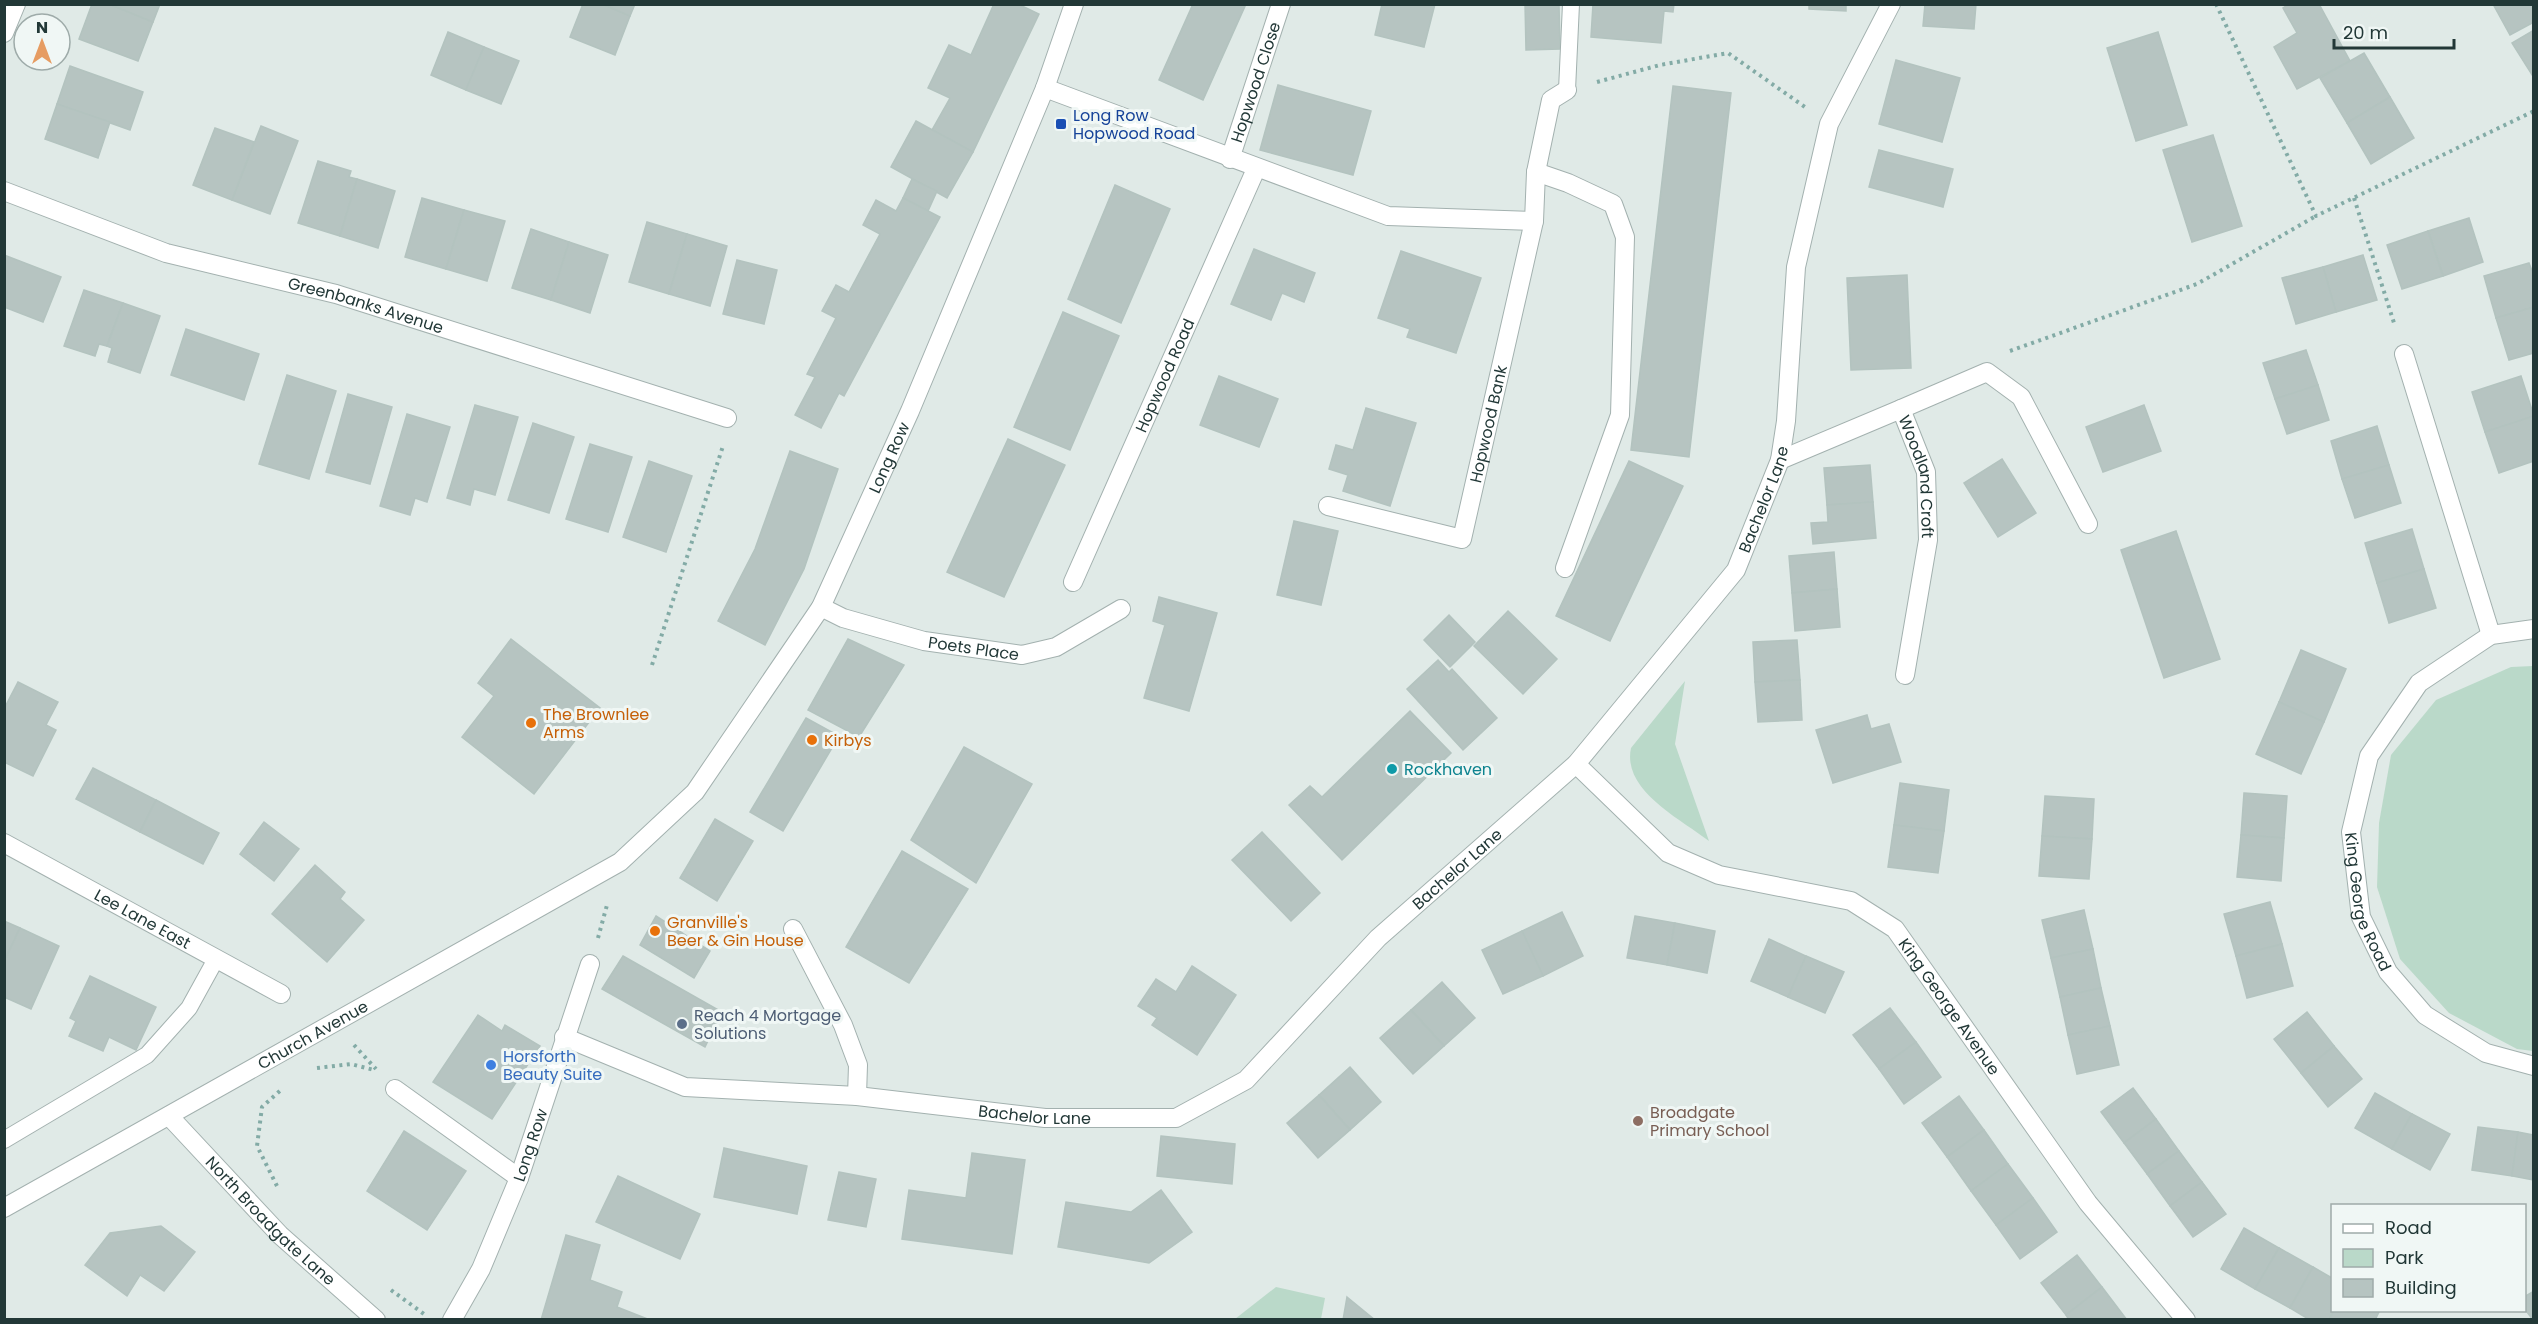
<svg xmlns="http://www.w3.org/2000/svg" width="2538" height="1324" viewBox="0 0 2538 1324" font-family="Poppins,sans-serif">
<style>
.green{fill:#bad9c9}
.building{fill:#b6c4c1;stroke:#b3c3bf;stroke-width:1.5}
.lines{fill:none;stroke-linecap:round;stroke-linejoin:round}
.service-casing{stroke:#a3b1af;stroke-width:18}
.minor-casing{stroke:#a3b1af;stroke-width:20}
.tertiary-casing{stroke:#a3b1af;stroke-width:20}
.path{stroke:#83aba6;stroke-width:4;stroke-dasharray:3 4.5;stroke-linecap:butt}
.service{stroke:#fff;stroke-width:16}
.minor{stroke:#fff;stroke-width:18}
.tertiary{stroke:#fff;stroke-width:18}
.transit-dot{fill:#1a4fb4;stroke:#f0f7f5;stroke-width:2}
.food-dot{fill:#e8710a;stroke:#f0f7f5;stroke-width:2}
.culture-dot{fill:#0f9aa8;stroke:#f0f7f5;stroke-width:2}
.service-dot{fill:#5c6f8a;stroke:#f0f7f5;stroke-width:2}
.shop-dot{fill:#3f7fe0;stroke:#f0f7f5;stroke-width:2}
.education-dot{fill:#8d6e63;stroke:#f0f7f5;stroke-width:2}
.labels{text-anchor:middle;stroke-width:6;stroke-linejoin:round;paint-order:stroke}
.street-label{font-size:16px;fill:#223837;stroke:#f0f7f5}
.transit-label{font-size:16px;fill:#164399;stroke:#f0f7f5;text-anchor:start}
.food-label{font-size:16px;fill:#c56008;stroke:#f0f7f5;text-anchor:start}
.culture-label{font-size:16px;fill:#0d838f;stroke:#f0f7f5;text-anchor:start}
.service-label{font-size:16px;fill:#4e5e75;stroke:#f0f7f5;text-anchor:start}
.shop-label{font-size:16px;fill:#366cbe;stroke:#f0f7f5;text-anchor:start}
.education-label{font-size:16px;fill:#785e54;stroke:#f0f7f5;text-anchor:start}
</style>
<rect width="100%" height="100%" fill="#e0eae7"/>
<g class="green">
<polygon points="2533,666 2534,666 2533,1051 2517,1049 2449,1013 2400,959 2377,887 2379,823 2391,755 2436,700 2511,667"/>
<path d="M1685,681L1675,744L1709,841C1679,818 1622,790 1631,748Z"/>
<polygon points="1276,1287 1325,1298 1321,1319 1235,1319"/>
</g>
<g class="building">
<polygon points="92,4 109,4 153,22 138,61 79,39"/>
<polygon points="109,4 160,4 153,22"/>
<polygon points="583,4 602,4 630,16 615,55 570,37"/>
<polygon points="602,4 635,4 630,16"/>
<polygon points="994,4 1018,4 1039,14 973,152 932,130 950,98 928,88 949,45 971,55"/>
<polygon points="1193,4 1246,4 1203,100 1159,80"/>
<polygon points="1382,4 1435,4 1424,47 1375,35"/>
<polygon points="1525,4 1559,4 1560,49 1526,50"/>
<polygon points="1593,4 1674,4 1673,12 1664,11 1661,43 1591,37"/>
<polygon points="1809,4 1846,4 1846,11 1809,9"/>
<polygon points="1925,4 1976,4 1974,29 1923,26"/>
<polygon points="2289,4 2319,4 2350,61 2297,89 2274,47 2297,33 2283,8"/>
<polygon points="2493,4 2534,4 2534,22 2510,35"/>
<polygon points="2534,30 2534,78 2512,43"/>
<polygon points="448,32 484,47 466,90 431,75"/>
<polygon points="2158,32 2187,125 2136,141 2107,48"/>
<polygon points="484,47 519,61 501,104 466,90"/>
<polygon points="2364,53 2390,97 2347,123 2320,78"/>
<polygon points="1896,60 1960,78 1942,142 1879,124"/>
<polygon points="70,66 143,92 130,130 57,104"/>
<polygon points="1278,85 1371,111 1353,175 1260,150"/>
<polygon points="1673,86 1731,93 1689,457 1631,450"/>
<polygon points="2390,97 2414,138 2371,164 2347,123"/>
<polygon points="57,104 110,122 98,158 45,139"/>
<polygon points="916,121 973,152 947,198 891,167"/>
<polygon points="261,126 298,141 270,214 232,200"/>
<polygon points="215,128 254,142 232,200 193,185"/>
<polygon points="2213,135 2242,226 2192,242 2163,150"/>
<polygon points="1879,150 1953,169 1943,207 1869,187"/>
<polygon points="318,161 351,171 349,177 357,179 340,236 298,223"/>
<polygon points="357,179 395,191 378,248 340,236"/>
<polygon points="912,179 937,191 928,211 903,198"/>
<polygon points="1115,185 1170,209 1121,323 1068,299"/>
<polygon points="422,198 464,210 446,269 405,257"/>
<polygon points="903,198 940,217 844,396 839,393 821,428 795,415 815,377 807,374 836,318 822,311 836,285 849,292 880,234 863,225 876,200 896,211"/>
<polygon points="464,210 505,221 487,281 446,269"/>
<polygon points="2469,218 2483,262 2443,276 2428,231"/>
<polygon points="647,222 687,234 669,294 629,282"/>
<polygon points="531,229 569,242 551,300 512,288"/>
<polygon points="2428,231 2443,276 2402,289 2387,245"/>
<polygon points="687,234 727,246 710,306 669,294"/>
<polygon points="569,242 608,255 590,313 551,300"/>
<polygon points="1254,249 1315,273 1304,302 1282,293 1271,320 1231,304"/>
<polygon points="1401,251 1481,278 1456,353 1407,337 1410,329 1378,318"/>
<polygon points="4,255 61,277 43,322 4,307"/>
<polygon points="2363,255 2377,300 2336,312 2323,267"/>
<polygon points="737,260 777,270 764,324 723,314"/>
<polygon points="2529,263 2534,276 2534,307 2496,318 2484,276"/>
<polygon points="2323,267 2336,312 2296,324 2282,278"/>
<polygon points="1907,275 1911,368 1851,370 1847,278"/>
<polygon points="84,290 123,303 107,346 99,344 95,356 64,346"/>
<polygon points="123,303 160,316 140,373 108,362 112,348 107,346"/>
<polygon points="2534,307 2534,353 2509,360 2496,318"/>
<polygon points="1063,312 1119,336 1070,450 1014,427"/>
<polygon points="186,329 259,354 244,400 171,375"/>
<polygon points="2306,350 2318,385 2275,399 2263,363"/>
<polygon points="287,375 336,391 309,479 259,464"/>
<polygon points="1219,376 1278,399 1259,447 1200,425"/>
<polygon points="2521,376 2534,416 2485,432 2472,392"/>
<polygon points="2318,385 2329,420 2287,434 2275,399"/>
<polygon points="348,394 392,407 370,484 326,472"/>
<polygon points="475,405 518,417 495,495 474,489 470,505 447,498"/>
<polygon points="2144,405 2161,451 2103,472 2086,427"/>
<polygon points="1366,408 1416,423 1390,506 1343,491 1348,475 1329,469 1336,445 1353,450"/>
<polygon points="407,414 450,427 427,502 415,498 410,515 380,506"/>
<polygon points="2534,416 2534,461 2499,473 2485,432"/>
<polygon points="533,423 574,437 549,513 508,500"/>
<polygon points="2377,426 2389,465 2342,479 2331,441"/>
<polygon points="1008,439 1065,465 1004,597 947,572"/>
<polygon points="590,444 632,457 608,532 566,519"/>
<polygon points="790,451 838,469 804,569 765,645 718,621 755,549"/>
<polygon points="2002,459 2036,513 1998,537 1964,483"/>
<polygon points="649,461 692,476 666,552 623,537"/>
<polygon points="1629,461 1683,486 1610,641 1556,616"/>
<polygon points="1870,465 1873,502 1827,505 1824,468"/>
<polygon points="2389,465 2401,503 2355,518 2342,479"/>
<polygon points="1873,502 1876,538 1813,544 1811,523 1828,522 1827,505"/>
<polygon points="1294,521 1338,531 1321,605 1277,595"/>
<polygon points="2412,529 2424,569 2377,583 2365,543"/>
<polygon points="2176,531 2220,659 2164,678 2121,550"/>
<polygon points="1834,552 1837,589 1792,593 1789,556"/>
<polygon points="2424,569 2436,608 2389,623 2377,583"/>
<polygon points="1837,589 1840,627 1795,631 1792,593"/>
<polygon points="1159,597 1217,613 1189,711 1144,698 1165,625 1153,621"/>
<polygon points="1508,611 1557,659 1523,694 1474,646"/>
<polygon points="1449,615 1475,642 1450,667 1424,640"/>
<polygon points="511,639 600,708 534,794 462,737 494,696 478,683"/>
<polygon points="848,639 904,665 859,737 808,710"/>
<polygon points="1797,640 1800,680 1755,682 1753,642"/>
<polygon points="2301,650 2346,669 2324,722 2279,702"/>
<polygon points="1438,660 1449,672 1452,669 1497,718 1463,750 1407,689"/>
<polygon points="1800,680 1802,720 1758,722 1755,682"/>
<polygon points="18,682 58,702 46,725 56,730 33,776 4,762 4,709"/>
<polygon points="2279,702 2324,722 2301,774 2256,754"/>
<polygon points="1410,711 1451,753 1342,860 1289,805 1310,786 1322,797"/>
<polygon points="1867,715 1871,729 1889,724 1901,762 1833,783 1816,730"/>
<polygon points="806,718 839,736 783,831 750,812"/>
<polygon points="964,747 1032,784 976,883 911,840"/>
<polygon points="93,768 156,800 140,832 76,799"/>
<polygon points="1900,783 1949,790 1944,831 1894,825"/>
<polygon points="2244,793 2287,796 2284,838 2241,835"/>
<polygon points="2045,796 2094,799 2092,839 2042,836"/>
<polygon points="156,800 219,833 203,864 140,832"/>
<polygon points="715,819 753,841 717,901 680,878"/>
<polygon points="264,822 299,849 274,881 240,854"/>
<polygon points="1894,825 1944,831 1938,873 1888,867"/>
<polygon points="1262,832 1320,893 1291,921 1232,860"/>
<polygon points="2241,835 2284,838 2281,881 2237,877"/>
<polygon points="2042,836 2092,839 2089,879 2039,876"/>
<polygon points="902,851 968,889 909,983 846,947"/>
<polygon points="315,865 345,892 340,899 364,920 327,962 272,914"/>
<polygon points="2270,902 2282,944 2236,956 2224,914"/>
<polygon points="2084,910 2093,949 2051,958 2042,920"/>
<polygon points="1562,912 1583,956 1543,976 1522,931"/>
<polygon points="656,916 710,951 694,978 640,945"/>
<polygon points="1635,916 1675,923 1667,965 1627,958"/>
<polygon points="4,921 20,928 4,962"/>
<polygon points="1675,923 1715,931 1707,973 1667,965"/>
<polygon points="20,928 59,946 31,1009 4,997 4,962"/>
<polygon points="1522,931 1543,976 1503,994 1482,950"/>
<polygon points="1769,939 1806,956 1788,997 1751,981"/>
<polygon points="2282,944 2293,986 2247,998 2236,956"/>
<polygon points="2093,949 2101,988 2060,997 2051,958"/>
<polygon points="623,956 722,1012 705,1047 602,989"/>
<polygon points="1806,956 1844,972 1825,1013 1788,997"/>
<polygon points="1192,966 1236,995 1197,1055 1152,1025 1157,1018 1138,1006 1156,979 1176,992"/>
<polygon points="90,976 156,1007 136,1050 109,1037 103,1051 69,1036 76,1021 70,1018"/>
<polygon points="1442,982 1475,1018 1444,1046 1411,1010"/>
<polygon points="2101,988 2110,1026 2068,1035 2060,997"/>
<polygon points="1890,1008 1916,1042 1879,1069 1853,1035"/>
<polygon points="1411,1010 1444,1046 1413,1074 1380,1038"/>
<polygon points="2307,1012 2334,1046 2301,1073 2274,1039"/>
<polygon points="478,1015 502,1031 505,1025 540,1046 492,1119 433,1082"/>
<polygon points="2110,1026 2119,1065 2077,1074 2068,1035"/>
<polygon points="1916,1042 1941,1077 1904,1104 1879,1069"/>
<polygon points="2334,1046 2362,1079 2328,1107 2301,1073"/>
<polygon points="1350,1067 1381,1102 1350,1130 1319,1095"/>
<polygon points="2133,1088 2156,1119 2124,1143 2101,1112"/>
<polygon points="2375,1093 2412,1114 2392,1149 2355,1128"/>
<polygon points="1319,1095 1350,1130 1318,1158 1287,1123"/>
<polygon points="1959,1096 1984,1130 1947,1157 1922,1123"/>
<polygon points="2412,1114 2450,1134 2430,1170 2392,1149"/>
<polygon points="2156,1119 2179,1151 2147,1174 2124,1143"/>
<polygon points="2478,1127 2518,1132 2512,1176 2472,1170"/>
<polygon points="1984,1130 2008,1164 1971,1191 1947,1157"/>
<polygon points="404,1131 466,1171 427,1230 367,1191"/>
<polygon points="2518,1132 2534,1135 2534,1180 2512,1176"/>
<polygon points="1161,1136 1235,1144 1232,1184 1157,1176"/>
<polygon points="724,1148 807,1166 797,1214 714,1197"/>
<polygon points="2179,1151 2202,1182 2170,1206 2147,1174"/>
<polygon points="972,1153 1025,1160 1012,1254 902,1239 909,1190 966,1198"/>
<polygon points="2008,1164 2033,1198 1996,1225 1971,1191"/>
<polygon points="839,1172 876,1179 866,1227 828,1220"/>
<polygon points="618,1176 700,1214 680,1259 596,1222"/>
<polygon points="2202,1182 2226,1214 2193,1237 2170,1206"/>
<polygon points="1161,1190 1192,1232 1149,1263 1058,1247 1066,1202 1131,1212"/>
<polygon points="2033,1198 2057,1232 2020,1259 1996,1225"/>
<polygon points="161,1226 195,1252 164,1291 140,1275 127,1296 85,1265 110,1233"/>
<polygon points="2244,1228 2279,1248 2255,1289 2221,1269"/>
<polygon points="566,1235 600,1245 590,1280 622,1292 617,1307 650,1320 541,1320"/>
<polygon points="2279,1248 2313,1267 2290,1308 2255,1289"/>
<polygon points="2077,1255 2102,1287 2066,1315 2041,1283"/>
<polygon points="2313,1267 2332,1278 2334,1310 2329,1320 2310,1320 2290,1308"/>
<polygon points="2102,1287 2127,1320 2069,1320 2066,1315"/>
<polygon points="2534,1291 2534,1320 2533,1320 2524,1308 2524,1297"/>
<polygon points="1347,1297 1375,1320 1343,1320"/>
<polygon points="2334,1310 2380,1310 2375,1320 2329,1320"/>
</g>
<g class="lines">
<defs>
<g id="service">
<polyline points="1567,90 1571,4"/>
<polyline points="4,1140 147,1055 189,1008 216,959"/>
</g>
<g id="minor">
<polyline points="4,33 16,4"/>
<polyline points="1045,88 1388,216 1534,221"/>
<path id="s1" d="M1230,159L1281,4"/>
<polyline points="1536,172 1568,183 1613,204 1625,237 1620,415 1565,568"/>
<path id="s2" d="M4,191L166,253L336,294L727,418"/>
<polyline points="2404,354 2491,635"/>
<polyline points="1901,409 1987,372 2021,397 2088,524"/>
<path id="s3" d="M1780,460L1901,409L1926,472L1928,540L1905,675"/>
<path id="s4" d="M1328,506L1462,539L1534,221L1536,172L1551,100L1567,90"/>
<path id="s5" d="M1073,582L1256,169"/>
<path id="s6" d="M821,607L843,618L924,641L1022,655L1056,647L1121,609"/>
<path id="s7" d="M2534,629L2491,635L2419,683L2369,756L2351,832L2361,917L2388,972L2425,1015L2486,1053L2534,1066"/>
<path id="s8" d="M1576,764L1668,853L1719,875L1851,901L1895,929L2088,1203L2186,1320"/>
<path id="s9" d="M4,843L281,994"/>
<polyline points="793,929 843,1025 858,1065 857,1096"/>
<path id="s10" d="M564,1037L685,1087L857,1096L1045,1118H1176L1246,1080L1378,938L1576,764L1736,570L1780,460L1786,421L1796,267L1829,124L1891,4"/>
<polyline points="395,1089 519,1178"/>
<path id="s11" d="M452,1320L481,1269L519,1178L590,964"/>
</g>
<g id="tertiary">
<path id="s12" d="M169,1116L280,1235L376,1320"/>
<path id="s13" d="M4,1208L620,862L695,792L821,607L910,411L1045,88L1074,4"/>
</g>
</defs>
<use href="#service" class="service-casing"/>
<use href="#minor" class="minor-casing"/>
<use href="#tertiary" class="tertiary-casing"/>
<g class="path">
<polyline points="2216,4 2316,216 2534,111"/>
<polyline points="1597,82 1660,65 1728,53 1805,107"/>
<polyline points="2354,198 2395,326"/>
<polyline points="2010,351 2197,284 2316,216"/>
<polyline points="652,665 723,446"/>
<polyline points="598,938 607,905"/>
<polyline points="354,1045 376,1069"/>
<polyline points="317,1068 351,1064 374,1070"/>
<polyline points="277,1186 257,1146 262,1107 283,1088"/>
<polyline points="391,1290 424,1314"/>
</g>
<use href="#service" class="service"/>
<use href="#minor" class="minor"/>
<use href="#tertiary" class="tertiary"/>
</g>
<rect class="transit-dot" x="1055" y="118" width="12" height="12" rx="3"/>
<g class="food-dot">
<circle cx="531" cy="723" r="6"/>
<circle cx="812" cy="740" r="6"/>
<circle cx="655" cy="931" r="6"/>
</g>
<circle class="culture-dot" cx="1392" cy="769" r="6"/>
<circle class="service-dot" cx="682" cy="1024" r="6"/>
<circle class="shop-dot" cx="491" cy="1065" r="6"/>
<circle class="education-dot" cx="1638" cy="1121" r="6"/>
<g class="labels">
<g class="street-label">
<text dy="6" stroke="none"><textPath href="#s1" startOffset="81">Hopwood Close</textPath></text>
<text dy="6" stroke="none"><textPath href="#s2" startOffset="380">Greenbanks Avenue</textPath></text>
<text dy="6" stroke="none"><textPath href="#s5" startOffset="226">Hopwood Road</textPath></text>
<text dy="6" stroke="none"><textPath href="#s4" startOffset="256">Hopwood Bank</textPath></text>
<text dy="6" stroke="none"><textPath href="#s13" startOffset="1197">Long Row</textPath></text>
<text dy="6" stroke="none"><textPath href="#s3" startOffset="202">Woodland Croft</textPath></text>
<text dy="6" stroke="none"><textPath href="#s10" startOffset="1488">Bachelor Lane</textPath></text>
<text dy="6" stroke="none"><textPath href="#s6" startOffset="159">Poets Place</textPath></text>
<text dy="6" stroke="none"><textPath href="#s10" startOffset="1002">Bachelor Lane</textPath></text>
<text dy="6" stroke="none"><textPath href="#s7" startOffset="369">King George Road</textPath></text>
<text dy="6" stroke="none"><textPath href="#s9" startOffset="158">Lee Lane East</textPath></text>
<text dy="6" stroke="none"><textPath href="#s8" startOffset="465">King George Avenue</textPath></text>
<text dy="6" stroke="none"><textPath href="#s13" startOffset="354">Church Avenue</textPath></text>
<text dy="6" stroke="none"><textPath href="#s10" startOffset="482">Bachelor Lane</textPath></text>
<text dy="6" stroke="none"><textPath href="#s11" startOffset="192">Long Row</textPath></text>
<text dy="6" stroke="none"><textPath href="#s12" startOffset="146">North Broadgate Lane</textPath></text>
</g>
<g class="transit-label">
<text x="1073" y="121">Long Row<tspan x="1073" dy="18">Hopwood Road</tspan></text>
</g>
<g class="food-label">
<text x="543" y="720">The Brownlee<tspan x="543" dy="18">Arms</tspan></text>
<text x="824" y="746">Kirbys</text>
<text x="667" y="928">Granville's<tspan x="667" dy="18">Beer &amp; Gin House</tspan></text>
</g>
<g class="culture-label">
<text x="1404" y="775">Rockhaven</text>
</g>
<g class="service-label">
<text x="694" y="1021">Reach 4 Mortgage<tspan x="694" dy="18">Solutions</tspan></text>
</g>
<g class="shop-label">
<text x="503" y="1062">Horsforth<tspan x="503" dy="18">Beauty Suite</tspan></text>
</g>
<g class="education-label">
<text x="1650" y="1118">Broadgate<tspan x="1650" dy="18">Primary School</tspan></text>
</g>
</g>
<rect width="2538" height="1324" fill="none" stroke="#223837" stroke-width="12"/>
<rect x="2331" y="1204" width="195" height="108" fill="#f0f7f5" stroke="#9eaba9" stroke-width="1.5"/>
<rect x="2343" y="1224" width="30" height="9" fill="#ffffff" stroke="#9eaba9" stroke-width="1.5"/>
<text x="2385" y="1234" font-size="18" fill="#223837">Road</text>
<rect x="2343" y="1249" width="30" height="18" fill="#bad9c9" stroke="#9eaba9" stroke-width="1.5"/>
<text x="2385" y="1264" font-size="18" fill="#223837">Park</text>
<rect x="2343" y="1279" width="30" height="18" fill="#b6c4c1" stroke="#9eaba9" stroke-width="1.5"/>
<text x="2385" y="1294" font-size="18" fill="#223837">Building</text>
<g transform="translate(42 42)"><circle r="28" fill="#f0f7f5" stroke="#9eaba9" stroke-width="1.5"/>
<path d="M0-4.5L10 22L0 15L-10 22Z" fill="#e69c62"/>
<text y="-9" font-size="16" font-weight="bold" text-anchor="middle" fill="#223837">N</text>
</g>
<path d="M2334 39v9h120v-9" fill="none" stroke="#223837" stroke-width="3"/>
<text x="2343" y="39" font-size="18" fill="#223837" stroke="#f0f7f5" stroke-width="4.5" paint-order="stroke">20 m</text>
</svg>
